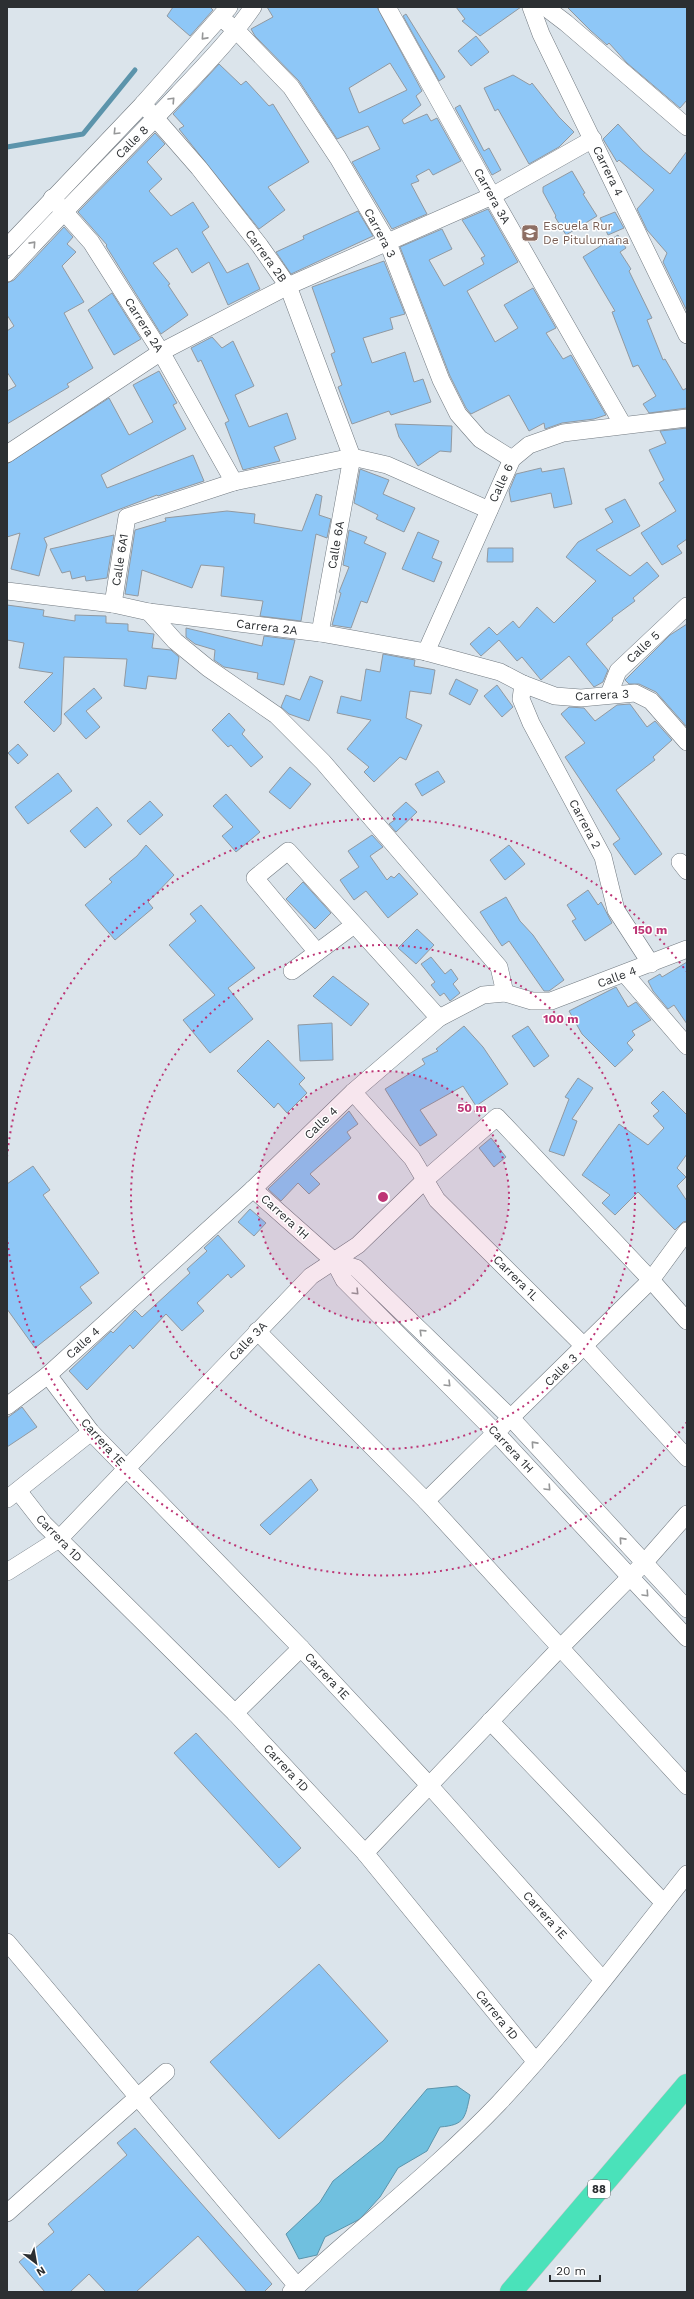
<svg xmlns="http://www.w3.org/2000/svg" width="694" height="2299" viewBox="0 0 694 2299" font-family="'Work Sans',sans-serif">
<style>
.water{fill:#70c0df;stroke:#5c94ab}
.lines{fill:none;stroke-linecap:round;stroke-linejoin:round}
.stream{stroke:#5c94ab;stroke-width:5}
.building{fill:#8ec7f7;stroke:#9199a1;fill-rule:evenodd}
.minor-casing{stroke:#727a81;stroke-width:18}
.highway-casing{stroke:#c0c1c2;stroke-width:23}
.minor{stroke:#fff;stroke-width:17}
.highway{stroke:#4ae2ba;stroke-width:22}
.oneway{stroke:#969798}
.ring{fill:none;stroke:#bd3575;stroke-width:2;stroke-dasharray:2 4}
.labels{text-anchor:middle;stroke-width:3;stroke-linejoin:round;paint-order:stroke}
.shield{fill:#fff;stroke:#6b6d70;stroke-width:1}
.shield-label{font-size:11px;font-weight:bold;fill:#2c2f32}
.street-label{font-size:12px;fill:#2c2f32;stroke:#fff}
.education-label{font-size:12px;fill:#785e54;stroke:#fff;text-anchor:start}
.centre{fill:#bd3575;stroke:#fff;stroke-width:2}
.ring-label{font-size:12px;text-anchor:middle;font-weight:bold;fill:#bd3575;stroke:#fff;stroke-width:3;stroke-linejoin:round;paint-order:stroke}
</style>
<rect width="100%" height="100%" fill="#dbe4eb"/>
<path class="water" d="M457,2086L470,2095C465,2118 465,2125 440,2127L427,2151L398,2168L380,2197L360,2219L325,2237L317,2255L299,2259L286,2234L320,2202L333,2181L383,2141L427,2089Z"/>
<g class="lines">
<polyline class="stream" points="7,147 83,134 135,70"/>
</g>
<g class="building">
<polygon points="173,7 210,7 213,10 190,36 167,16"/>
<path d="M267,7H377L422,91L416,96L421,105L402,120L404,124L427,114L431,121L437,118L461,161L433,175L429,169L416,176L419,181L411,184L427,214L392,229L352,162L380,149L368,126L337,139L299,81L255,36L251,29L273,17ZM390,63L407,90L359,113L349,88Z"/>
<polygon points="456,7 521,7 480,36 462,21 465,19"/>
<polygon points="567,7 687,7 687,100 680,108 627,63 609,43 607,45 591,31"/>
<polygon points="406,14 445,77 439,81 403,16"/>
<polygon points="476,36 489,52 471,66 458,51"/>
<polygon points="219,64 241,85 246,81 269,106 273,104 309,162 268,187 285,210 259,229 179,129 184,126 173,114"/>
<polygon points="513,75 530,85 532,83 559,117 574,132 559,147 529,164 498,109 495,111 484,88"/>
<polygon points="460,105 484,151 489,148 501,170 492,175 455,108"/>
<polygon points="618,124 643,151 670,174 687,151 687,311 663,262 667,253 647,230 637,209 654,190 619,160 617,162 603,139"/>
<polygon points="155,133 165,144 147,162 162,179 149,191 171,216 193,202 209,227 202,232 227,273 248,263 260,289 228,305 209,262 192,273 177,248 153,263 170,284 168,285 188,315 161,334 106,246 107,245 78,212"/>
<polygon points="572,171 585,193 583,194 597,216 566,235 555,217 556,216 543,192 543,187"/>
<polygon points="488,209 518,262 467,291 495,342 518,328 504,305 533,288 556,328 546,333 563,359 571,355 606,415 594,419 562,423 545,429 544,423 529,431 509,395 471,414 466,408 450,376 400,247 442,229 452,249 429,260 444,286 484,264 481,258 485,256 462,220"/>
<polygon points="358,211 373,236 291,274 276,252 304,239 303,236"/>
<polygon points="615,212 624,228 608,235 600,218"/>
<polygon points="64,227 73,237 67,244 76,252 62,266 84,302 64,313 93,368 67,384 69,387 7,424 7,391 16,386 7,372 7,331 14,326 7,315 7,283 14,280"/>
<polygon points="618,235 626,248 620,252 631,269 629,271 652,318 647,320 663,360 665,359 683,390 687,388 687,408 649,413 643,404 656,396 638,365 633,367 612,312 615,311 583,257"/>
<polygon points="384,261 405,314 390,318 393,329 363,338 372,363 405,352 414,382 423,379 431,402 391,415 389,411 352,424 338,387 342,385 331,354 335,352 312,287"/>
<polygon points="112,293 141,339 114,355 88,310"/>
<polygon points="212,337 222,348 233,341 254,386 235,395 249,427 287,413 296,439 274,447 280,461 243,470 225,423 229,421 201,360 198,362 191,348"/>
<polygon points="159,371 177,403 173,405 186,429 101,475 107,488 193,455 204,481 158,496 157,495 44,538 47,545 39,576 11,569 20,533 7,537 7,464 109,398 129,435 153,422 133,385"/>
<polygon points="395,424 452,426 451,452 440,451 418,466 399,437"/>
<polygon points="687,428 687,539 677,546 682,553 662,565 641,533 676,511 659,483 664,480 649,450 666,443 660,431"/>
<polygon points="541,468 542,472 564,468 572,504 554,508 551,493 511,502 509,491 516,474"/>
<polygon points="360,469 389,480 383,494 415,508 404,532 376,519 378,515 354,503"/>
<polygon points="316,494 322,496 319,515 331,519 327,538 316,534 301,621 260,616 263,601 221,596 224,567 201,565 192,588 142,570 138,596 125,594 135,530 166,521 165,518 227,511 255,514 254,523 302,531"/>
<polygon points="625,499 640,526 596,550 630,576 647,562 659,576 633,598 635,601 612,618 613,620 586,644 608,670 603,682 594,687 569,656 541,680 522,657 517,661 499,640 481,656 470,644 489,627 497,635 513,621 519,628 537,607 554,623 596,581 566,557 578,542 613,522 605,509"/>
<polygon points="349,530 367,537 364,543 386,553 367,603 361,601 351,628 332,625 341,593 339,592 349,567 343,565"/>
<polygon points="418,532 439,541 432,558 442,562 434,582 402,569"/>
<polygon points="114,535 107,578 86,581 85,576 72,579 70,571 62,573 50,549"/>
<polygon points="488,548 513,548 513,562 487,562"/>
<polygon points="7,605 44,610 43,616 75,621 75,615 106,616 106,623 128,624 128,631 154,634 152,648 171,650 179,657 176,679 148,676 146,689 124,686 127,659 64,657 61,724 54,732 24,702 53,673 19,668 24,643 7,640"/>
<polygon points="687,624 687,727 656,692 639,684 629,684 625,680 670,635"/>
<polygon points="186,628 262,646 264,636 295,640 284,685 257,679 258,673 224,667 214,660 215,650 195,644 186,637"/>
<polygon points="383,654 415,660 414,666 435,670 431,694 410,691 406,718 422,725 406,760 400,757 374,782 364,772 369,767 347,749 371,720 337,713 341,696 361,701 366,669 380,672"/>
<polygon points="310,676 323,681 309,721 289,714 281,707 286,695 300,700"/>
<polygon points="456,679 478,690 470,705 449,694"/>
<polygon points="497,685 513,707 502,717 484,696"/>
<polygon points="94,688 102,698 86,711 100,727 86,739 64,714"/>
<polygon points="630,704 647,727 655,721 672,740 653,757 655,760 616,790 662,854 635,875 613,844 620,839 565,757 585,743 561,714 569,707 584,708 595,721 617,705"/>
<polygon points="229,713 245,730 242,734 263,757 251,767 231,745 228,747 212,730"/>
<polygon points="18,744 28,755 18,764 8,753"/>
<polygon points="290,767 311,784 290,809 269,792"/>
<polygon points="438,771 445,782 422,796 415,784"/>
<polygon points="58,773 72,791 28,824 15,807"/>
<polygon points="226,794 260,832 236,852 222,836 233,827 213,806"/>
<polygon points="150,801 163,815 140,835 127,821"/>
<polygon points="406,802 417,812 396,832 389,824 396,819 392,815"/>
<polygon points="97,807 112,825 85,848 70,831"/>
<polygon points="372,835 383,847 370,856 387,880 391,876 394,878 399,873 418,894 388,918 366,891 354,900 340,880 359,867 348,851"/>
<polygon points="146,845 174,875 148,902 153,908 115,940 85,905 112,882 109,879 137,856"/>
<polygon points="509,845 525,864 505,880 490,860"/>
<polygon points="303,882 331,913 315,929 286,899"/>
<polygon points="588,890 598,905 601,902 612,923 585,941 572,921 576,919 567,905"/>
<polygon points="506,897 520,921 533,935 564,980 549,991 544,991 509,941 502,946 480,912"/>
<polygon points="201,905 255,968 228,988 253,1019 210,1053 183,1020 215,995 169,945 196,921 190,914"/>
<polygon points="417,929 434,945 416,964 398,948"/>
<polygon points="431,957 445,974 451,969 458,979 453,984 460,993 450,1001 444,993 440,996 431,985 435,982 421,964"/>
<polygon points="687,962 687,1024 674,1005 668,1009 653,991 648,981 660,974 662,977"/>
<polygon points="333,976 369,1004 351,1026 313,996"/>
<polygon points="616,987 628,1007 636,1002 651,1020 632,1031 635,1035 627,1043 633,1050 615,1067 582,1034 569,1011"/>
<polygon points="332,1023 333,1060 300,1061 298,1025"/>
<polygon points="464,1026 483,1047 508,1084 476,1106 463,1086 420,1110 437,1135 420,1146 385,1089 425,1064 422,1059 438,1051 436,1049"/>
<polygon points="528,1026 549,1056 534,1067 512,1036"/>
<polygon points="268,1040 305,1078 299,1084 307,1093 287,1113 278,1103 274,1108 237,1071"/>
<polygon points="578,1078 593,1088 572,1119 577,1121 564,1156 549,1151 569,1099 565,1097"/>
<polygon points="663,1091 687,1115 687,1154 677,1168 686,1177 677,1186 687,1201 687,1221 683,1222 675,1230 638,1192 615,1215 602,1203 610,1195 582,1175 619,1124 648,1145 664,1128 653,1116 659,1111 651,1103"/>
<polygon points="349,1111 358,1124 347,1132 351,1138 310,1174 320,1184 309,1194 298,1183 281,1201 268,1189"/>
<polygon points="491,1138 506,1157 494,1167 479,1148"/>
<polygon points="33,1166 50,1190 43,1195 99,1273 80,1287 92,1303 35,1348 7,1309 7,1184"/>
<polygon points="250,1209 266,1223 254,1236 238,1222"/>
<polygon points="218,1235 245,1266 231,1278 228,1274 197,1303 204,1311 182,1331 166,1314 133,1349 130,1345 87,1390 69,1371 111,1331 113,1333 135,1310 142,1317 190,1273 187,1269 207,1251 204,1248"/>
<polygon points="22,1407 37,1427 7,1447 7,1418"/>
<polygon points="311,1479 318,1490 270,1535 260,1525"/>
<polygon points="196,1733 301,1848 279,1868 174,1753"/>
<polygon points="319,1964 388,2041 279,2139 210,2062"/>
<polygon points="135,2128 272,2284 264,2292 247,2292 198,2236 136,2292 106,2292 89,2274 70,2292 45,2292 19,2262 54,2232 48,2224 127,2155 117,2143"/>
</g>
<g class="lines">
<defs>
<g id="minor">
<polyline points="387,7 492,196 623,425"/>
<polyline points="531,7 541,34 687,335"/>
<polyline points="545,7 566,23 687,127"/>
<polyline points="221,18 237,31 291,87 338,158 388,243 441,380 458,414 480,439 512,459"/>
<polyline points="143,104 199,168 260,246 288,286 352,457"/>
<polyline points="52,198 91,242 161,352 234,482"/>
<polyline points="7,247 143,104 229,7"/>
<path d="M7,273C62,212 121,155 178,94C204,66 231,39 253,7"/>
<polyline points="7,454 161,352 288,286 492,196 593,139"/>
<polyline points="7,591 113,604 149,612 320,633 426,652 500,672 523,684 555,696 581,698 635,693 651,701 687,742"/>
<polyline points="113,604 127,517 234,482 352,457 387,465 489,510"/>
<polyline points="149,612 175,641 208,668 276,715 323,762 499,967 505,993"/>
<polyline points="320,633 352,457"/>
<polyline points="426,652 512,459 529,445 563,433 687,418"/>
<polyline points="523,684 521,699 531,723 603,857 616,910 651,964"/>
<polyline points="609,694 618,671 687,606"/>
<polyline points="680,862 687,871"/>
<polyline points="317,952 255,878 288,851 439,1018"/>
<polyline points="292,971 354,925"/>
<polyline points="625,974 687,1046"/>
<polyline points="353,1092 412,1158 437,1200 584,1346 687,1458"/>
<polyline points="253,1189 334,1261 344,1280 497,1434 687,1638"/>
<polyline points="334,1261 356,1268 512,1419 687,1609"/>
<polyline points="257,1331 426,1501 687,1786"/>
<polyline points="48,1375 91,1432 301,1648 429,1785 603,1980"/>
<polyline points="7,1406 48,1375 253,1189 353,1092 439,1018 483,995 505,993 532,1001 551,1001 687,949"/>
<polyline points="19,1492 44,1524 235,1713 365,1853 536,2062"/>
<polyline points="7,1499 91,1432"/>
<polyline points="426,1501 651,1280 687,1231"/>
<polyline points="7,1572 59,1539 311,1276 358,1245 425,1180 497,1117 651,1280 687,1321"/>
<polyline points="235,1713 301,1648"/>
<polyline points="490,1721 664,1903"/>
<polyline points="365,1853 561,1647 644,1563 687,1514"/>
<polyline points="7,1942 297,2286"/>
<polyline points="7,2213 166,2072"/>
<path d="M291,2292C359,2228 434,2171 499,2103C566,2031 626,1951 687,1874"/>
</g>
<polyline id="highway" points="511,2292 687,2085"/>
</defs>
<use href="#minor" class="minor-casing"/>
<use href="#highway" class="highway-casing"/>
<use href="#minor" class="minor"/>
<use href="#highway" class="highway"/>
</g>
<defs><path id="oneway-chevron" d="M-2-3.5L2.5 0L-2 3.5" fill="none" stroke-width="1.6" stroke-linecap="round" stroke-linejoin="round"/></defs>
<g class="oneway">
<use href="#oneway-chevron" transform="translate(204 37) rotate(132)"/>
<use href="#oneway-chevron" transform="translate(172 100) rotate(-47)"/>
<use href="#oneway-chevron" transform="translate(116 132) rotate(134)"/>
<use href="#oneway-chevron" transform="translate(33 244) rotate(-48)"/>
<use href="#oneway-chevron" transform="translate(356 1292) rotate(45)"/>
<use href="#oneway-chevron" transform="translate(422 1332) rotate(-136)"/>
<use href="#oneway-chevron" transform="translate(448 1384) rotate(45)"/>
<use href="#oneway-chevron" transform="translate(534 1444) rotate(-132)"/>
<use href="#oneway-chevron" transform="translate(548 1488) rotate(47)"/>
<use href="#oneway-chevron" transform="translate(622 1540) rotate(-132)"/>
<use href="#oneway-chevron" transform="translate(646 1594) rotate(47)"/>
</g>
<circle cx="383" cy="1197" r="126" fill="#bd3575" fill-opacity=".12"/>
<g class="ring">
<circle cx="383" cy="1197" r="126"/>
<circle cx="383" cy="1197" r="252"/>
<path d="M687 1422A378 378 0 0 1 7 1237M7 1157A378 378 0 0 1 687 972"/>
</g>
<defs>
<symbol id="school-square" viewBox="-11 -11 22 22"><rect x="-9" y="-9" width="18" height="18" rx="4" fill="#8d6e63" stroke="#fff"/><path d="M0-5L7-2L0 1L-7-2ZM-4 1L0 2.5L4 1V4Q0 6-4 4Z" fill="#fff"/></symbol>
</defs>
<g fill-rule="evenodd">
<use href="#school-square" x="520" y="223" width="20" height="20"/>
</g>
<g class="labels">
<rect class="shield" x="588" y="2180" width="22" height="18" rx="3"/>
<g class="shield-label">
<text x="599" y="2193">88</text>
</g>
<g class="street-label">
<text transform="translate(132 142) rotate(-45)" y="4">Calle 8</text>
<text transform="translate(608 171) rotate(64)" y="4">Carrera 4</text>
<text transform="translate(492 196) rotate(61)" y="4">Carrera 3A</text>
<text transform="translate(380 233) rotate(62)" y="4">Carrera 3</text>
<text transform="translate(266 256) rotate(54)" y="4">Carrera 2B</text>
<text transform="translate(144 325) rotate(58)" y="4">Carrera 2A</text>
<text transform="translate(501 483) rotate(-65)" y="4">Calle 6</text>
<text transform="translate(336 545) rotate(-80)" y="4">Calle 6A</text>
<text transform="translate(120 560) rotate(-81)" y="4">Calle 6A1</text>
<text transform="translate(267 627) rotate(7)" y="4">Carrera 2A</text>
<text transform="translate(643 647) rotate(-43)" y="4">Calle 5</text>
<text transform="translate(602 695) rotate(-3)" y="4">Carrera 3</text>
<text transform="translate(585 824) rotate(62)" y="4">Carrera 2</text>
<text transform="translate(617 977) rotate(-20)" y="4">Calle 4</text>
<text transform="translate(321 1123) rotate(-44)" y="4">Calle 4</text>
<text transform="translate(285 1217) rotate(42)" y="4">Carrera 1H</text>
<text transform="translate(516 1278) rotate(45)" y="4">Carrera 1L</text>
<text transform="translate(248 1341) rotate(-46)" y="4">Calle 3A</text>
<text transform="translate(83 1343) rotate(-42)" y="4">Calle 4</text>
<text transform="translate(561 1370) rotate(-45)" y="4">Calle 3</text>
<text transform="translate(103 1442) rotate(48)" y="4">Carrera 1E</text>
<text transform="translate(511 1449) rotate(47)" y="4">Carrera 1H</text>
<text transform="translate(59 1538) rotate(46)" y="4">Carrera 1D</text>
<text transform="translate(327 1676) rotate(47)" y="4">Carrera 1E</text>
<text transform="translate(286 1768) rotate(47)" y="4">Carrera 1D</text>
<text transform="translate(545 1915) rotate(48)" y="4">Carrera 1E</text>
<text transform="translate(497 2015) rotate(51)" y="4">Carrera 1D</text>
</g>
<g class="education-label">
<text x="543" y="230">Escuela Rur<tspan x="543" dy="14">De Pitulumana</tspan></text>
</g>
</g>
<circle cx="383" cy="1197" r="6" class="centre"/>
<g class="ring-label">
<text x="650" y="934">150 m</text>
<text x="561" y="1023">100 m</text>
<text x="472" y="1112">50 m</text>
</g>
<rect width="694" height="2299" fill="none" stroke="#2c2f32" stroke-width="16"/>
<g transform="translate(36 2263) rotate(149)" stroke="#ffffff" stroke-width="3" paint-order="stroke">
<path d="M0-3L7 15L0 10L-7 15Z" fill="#2c2f32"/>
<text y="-6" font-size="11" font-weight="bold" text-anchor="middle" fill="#2c2f32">N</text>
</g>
<path d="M550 2275v6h50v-6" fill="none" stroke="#2c2f32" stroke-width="2"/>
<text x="556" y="2275" font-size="12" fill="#2c2f32" stroke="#ffffff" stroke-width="3" paint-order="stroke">20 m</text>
</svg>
